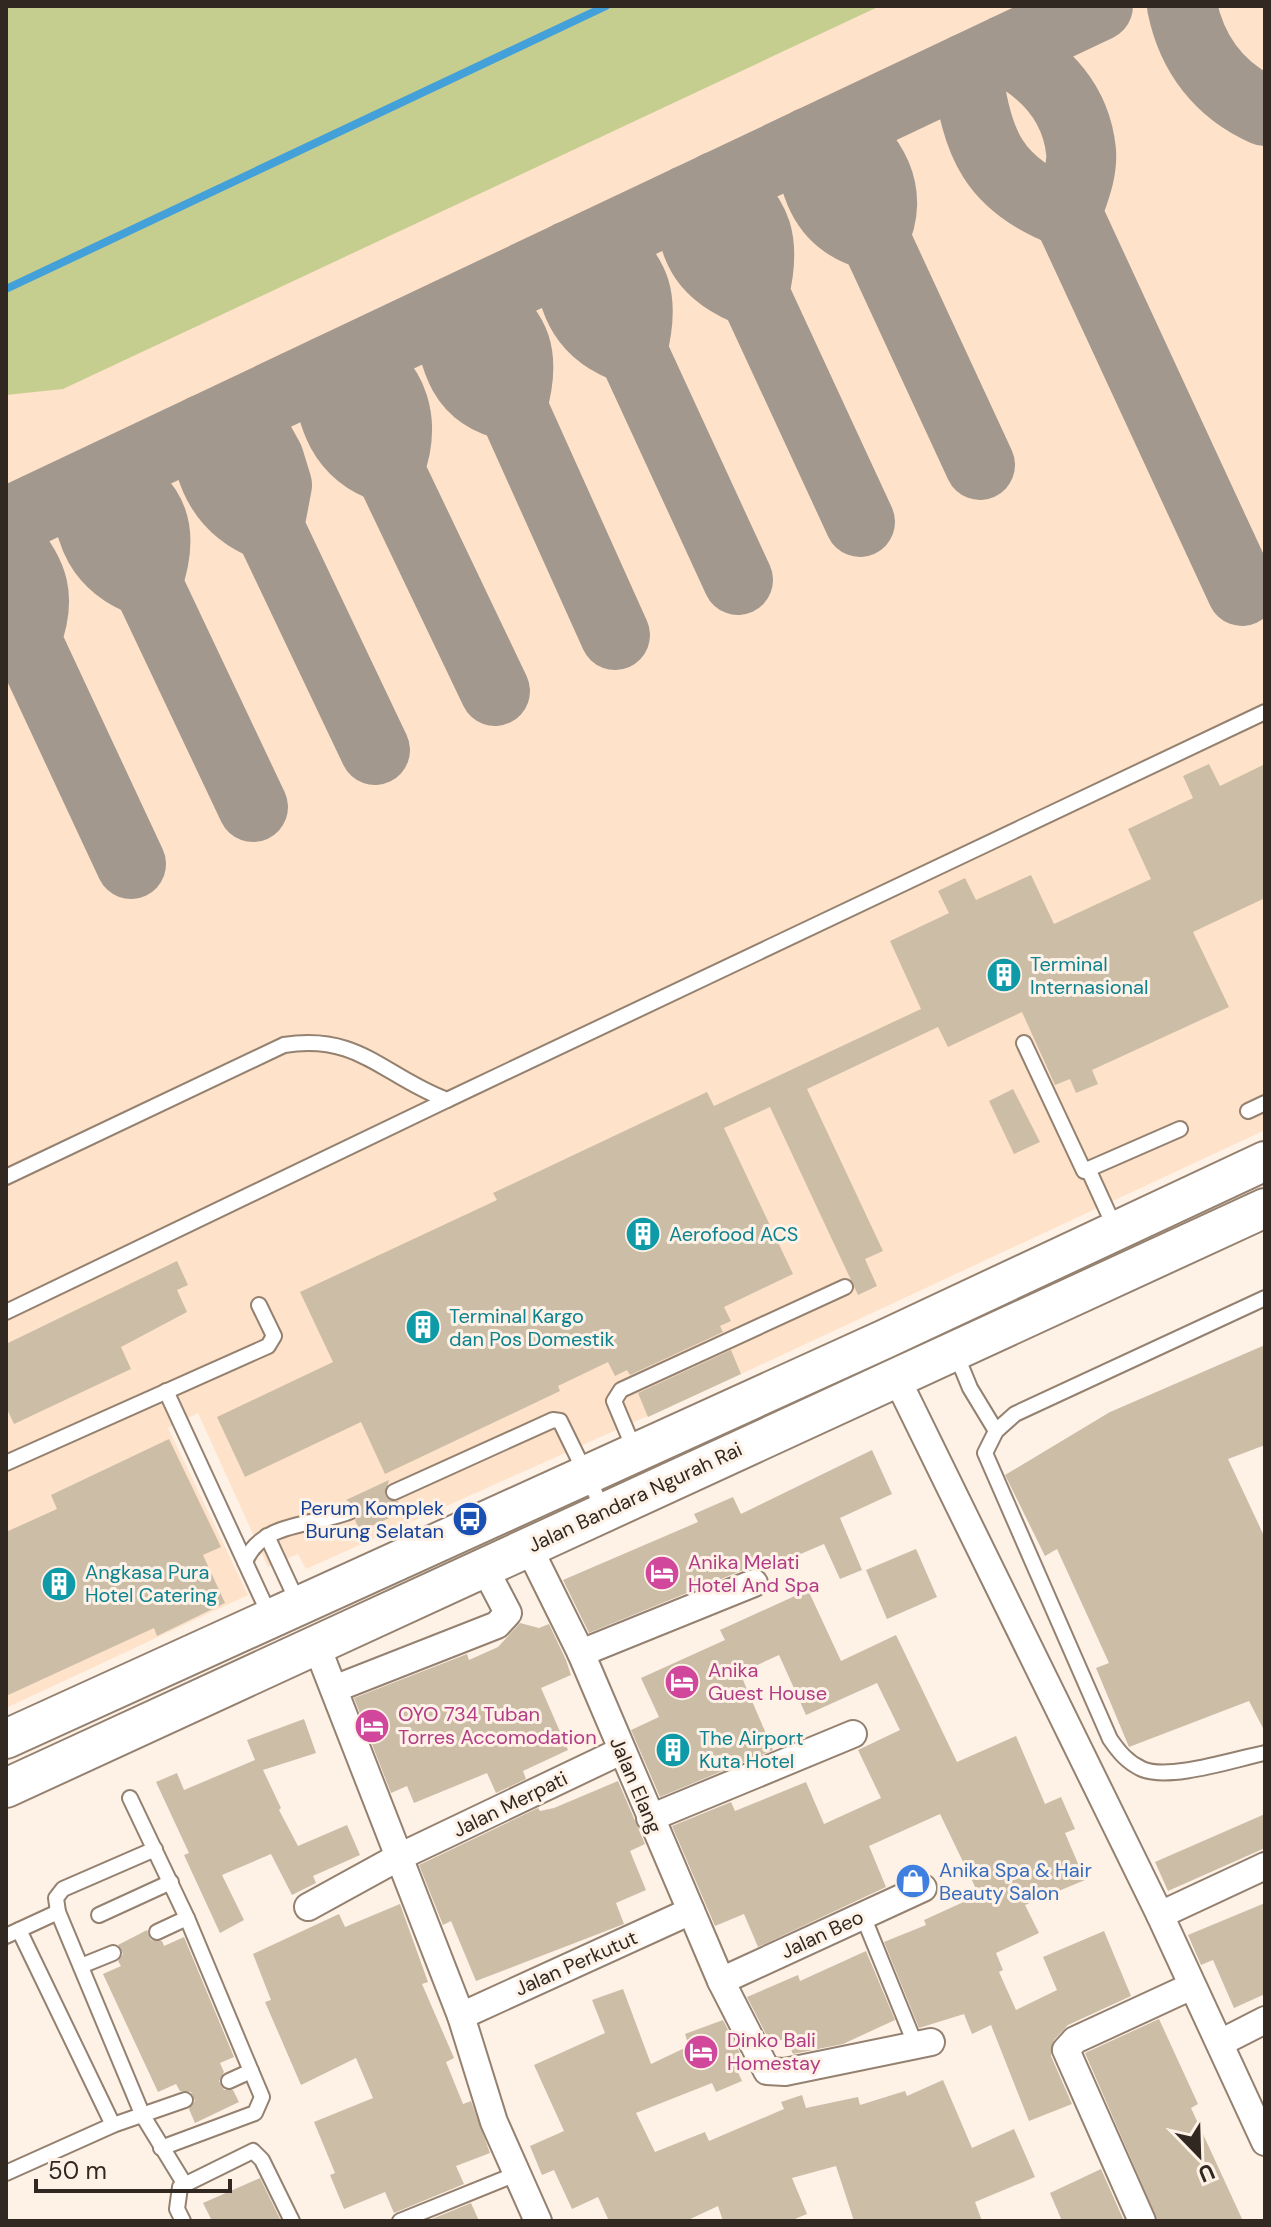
<svg xmlns="http://www.w3.org/2000/svg" width="1271" height="2227" viewBox="0 0 1271 2227" font-family="'DM Sans',sans-serif">
<style>
.built{fill:#fee2ca}
.green{fill:#c6ce8f}
.lines{fill:none;stroke-linecap:round;stroke-linejoin:round}
.stream{stroke:#43a0d8;stroke-width:8}
.taxiway{stroke:#a3988e;stroke-width:70}
.building{fill:#ccbda7}
.lane-casing{stroke:#948170;stroke-width:18}
.street-casing{stroke:#948170;stroke-width:30}
.secondary-casing{stroke:#948170;stroke-width:42}
.lane{stroke:#fff;stroke-width:14}
.street{stroke:#fff;stroke-width:26}
.secondary{stroke:#fff;stroke-width:38}
.labels{text-anchor:middle;stroke-width:6;stroke-linejoin:round;paint-order:stroke}
.culture-label{font-size:20px;fill:#0d838f;stroke:#fef1e6;text-anchor:start}
.street-label{font-size:20px;fill:#312821;stroke:#fef1e6}
.transit-label{font-size:20px;fill:#164399;stroke:#fef1e6;text-anchor:end}
.hotel-label{font-size:20px;fill:#b23c85;stroke:#fef1e6;text-anchor:start}
.shop-label{font-size:20px;fill:#366cbe;stroke:#fef1e6;text-anchor:start}
</style>
<rect width="100%" height="100%" fill="#fef1e6"/>
<polygon class="built" points="6,6 1265,6 1265,1130 741,1374 306,1569 298,1554 268,1567 198,1413 168,1428 248,1595 6,1708"/>
<polygon class="green" points="6,6 880,6 63,389 6,395"/>
<g class="lines">
<polyline class="stream" points="6,289 606,6"/>
<g class="taxiway">
<path d="M1182,6C1192,55 1220,91 1265,111"/>
<path d="M1005,50C1046,71 1076,103 1081,151C1083,172 1073,194 1067,213L1242,591"/>
<path d="M967,68C976,143 993,185 1067,213"/>
<path d="M834,131C873,152 895,194 874,236L980,465"/>
<path d="M810,142C812,188 827,224 874,236"/>
<path d="M717,186C760,215 766,244 754,293L860,522"/>
<path d="M688,200C692,251 706,275 754,293"/>
<path d="M598,243C638,275 645,301 632,350L738,580"/>
<path d="M569,256C570,304 586,335 632,350"/>
<path d="M474,302C519,328 526,358 512,406L615,635"/>
<path d="M448,314C454,361 462,396 512,406"/>
<path d="M349,361C397,379 406,425 389,469L495,691"/>
<path d="M327,371C330,416 342,454 389,469"/>
<polyline points="231,417 259,441 269,459 277,485 269,527 375,750"/>
<path d="M204,429C208,476 224,510 269,527"/>
<path d="M106,476C156,501 165,533 147,583L253,807"/>
<path d="M86,486C87,533 100,566 147,583"/>
<polyline points="6,523 1098,6"/>
<path d="M6,542C34,574 42,598 26,639L131,864"/>
</g>
</g>
<g class="building">
<polygon points="1209,764 1220,786 1265,764 1265,898 1193,932 1229,1007 1092,1070 1098,1084 1076,1093 1070,1079 1055,1085 1022,1012 948,1047 938,1027 807,1089 883,1251 865,1259 877,1286 858,1295 770,1107 724,1128 793,1274 724,1307 731,1321 720,1326 723,1332 630,1375 627,1370 615,1376 608,1362 558,1386 560,1391 385,1474 361,1422 245,1477 217,1417 333,1362 300,1292 497,1200 493,1193 707,1092 714,1106 921,1009 890,941 949,913 938,891 965,878 976,900 1031,875 1054,924 1151,879 1128,829 1193,798 1183,776"/>
<polygon points="1013,1089 1040,1142 1014,1154 989,1101"/>
<polygon points="177,1261 188,1285 177,1290 187,1312 121,1347 131,1369 14,1424 6,1407 6,1344"/>
<polygon points="1265,1345 1265,1445 1228,1459 1265,1538 1265,1732 1249,1701 1129,1747 1096,1668 1109,1663 1057,1549 1045,1556 1005,1475 1110,1412"/>
<polygon points="731,1350 741,1374 648,1417 638,1393"/>
<polygon points="169,1439 221,1547 203,1555 225,1603 157,1636 154,1628 6,1696 6,1532 57,1509 51,1495"/>
<polygon points="872,1450 892,1494 840,1518 862,1570 840,1579 824,1544 763,1570 748,1568 589,1633 563,1580 698,1522 694,1514 733,1497 741,1514"/>
<polygon points="389,1480 385,1495 389,1500 398,1501 403,1512 360,1531 355,1520 361,1514 360,1507 346,1500"/>
<polygon points="916,1549 937,1597 887,1619 866,1570"/>
<polygon points="808,1590 841,1661 896,1635 957,1762 1016,1736 1045,1804 1061,1797 1075,1829 1065,1833 1085,1880 1025,1905 1039,1933 996,1953 1003,1970 999,1972 1016,2010 1057,1990 1043,1957 1104,1931 1131,1996 1068,2025 1054,2040 1051,2056 1072,2104 1029,2121 991,2025 972,2034 964,2014 919,2028 884,1942 926,1925 924,1920 979,1895 940,1814 869,1846 886,1887 758,1947 744,1914 715,1926 672,1826 731,1802 735,1811 806,1782 824,1824 881,1798 858,1750 900,1730 877,1683 806,1715 779,1655 740,1673 773,1750 660,1797 631,1730 659,1717 641,1678 725,1640 720,1630"/>
<polygon points="520,1623 539,1628 549,1624 566,1660 571,1675 541,1688 568,1750 523,1771 526,1779 496,1793 487,1773 414,1803 407,1786 391,1793 354,1698 467,1654 469,1660 498,1647"/>
<polygon points="304,1719 316,1753 263,1770 281,1808 279,1810 298,1846 347,1825 360,1855 313,1876 316,1883 292,1895 271,1854 222,1875 244,1920 220,1933 184,1855 189,1853 156,1782 177,1773 184,1790 255,1760 247,1740"/>
<polygon points="618,1781 645,1844 630,1851 646,1890 616,1903 624,1924 476,1981 451,1921 443,1925 419,1865 538,1808 540,1811 554,1808"/>
<polygon points="1265,1814 1265,1848 1168,1891 1155,1862"/>
<polygon points="1265,1903 1265,1994 1234,2008 1213,1960 1201,1965 1188,1935"/>
<polygon points="400,1904 428,1982 422,1984 454,2058 446,2062 463,2104 471,2101 490,2153 456,2166 464,2184 394,2213 385,2192 344,2209 330,2175 335,2173 314,2122 373,2098 356,2058 301,2085 265,2002 271,2000 253,1954 339,1914 345,1927"/>
<polygon points="147,1930 151,1940 162,1941 164,1946 184,1937 234,2057 220,2063 224,2072 219,2081 224,2090 233,2090 239,2102 195,2123 189,2109 195,2101 191,2092 180,2091 176,2084 158,2092 103,1974 121,1966 118,1961 123,1954 118,1945"/>
<polygon points="866,1951 895,2020 843,2044 793,2054 786,2038 771,2044 747,1997 798,1975 800,1981"/>
<polygon points="623,1989 651,2064 689,2046 685,2034 723,2020 742,2057 733,2061 742,2081 716,2092 712,2083 636,2113 655,2152 705,2132 709,2141 784,2109 781,2102 802,2095 806,2108 858,2097 860,2105 905,2091 907,2096 943,2080 972,2148 1014,2129 1035,2177 975,2202 982,2221 854,2221 836,2166 792,2178 807,2214 790,2221 723,2221 718,2206 686,2221 609,2221 598,2197 572,2209 554,2170 542,2175 530,2146 564,2131 534,2065 605,2033 592,2000"/>
<polygon points="1159,2019 1198,2104 1191,2108 1243,2221 1158,2221 1085,2053"/>
<polygon points="1101,2169 1124,2221 1062,2221 1050,2193"/>
<polygon points="260,2178 281,2221 212,2221 203,2203"/>
<polygon points="471,2203 479,2221 427,2221"/>
</g>
<g class="lines">
<defs>
<g id="lane">
<polyline points="1024,1043 1084,1171 1180,1129"/>
<polyline points="1248,1111 1265,1103"/>
<polyline points="1089,1171 1116,1230"/>
<path d="M6,1177L284,1045C359,1033 383,1076 447,1100L1265,712"/>
<path d="M1265,1298L1015,1414L996,1431L985,1453L1110,1739C1119,1752 1127,1762 1142,1769C1169,1781 1235,1759 1265,1753"/>
<polyline points="6,1312 447,1100"/>
<polyline points="956,1354 970,1388 996,1431"/>
<polyline points="166,1391 270,1616"/>
<polyline points="635,1451 614,1401 621,1390 845,1287"/>
<polyline points="6,1463 268,1346 274,1336 259,1305"/>
<polyline points="394,1492 553,1420 560,1421 604,1511"/>
<polyline points="267,1536 298,1603"/>
<path d="M245,1562C261,1521 316,1526 351,1511"/>
<polyline points="130,1798 187,1918 251,2071"/>
<polyline points="155,1849 63,1889 56,1898 58,1912 143,2116 184,2183"/>
<polyline points="99,1915 171,1882"/>
<polyline points="863,1916 916,2046"/>
<polyline points="19,1930 58,1912"/>
<polyline points="157,1932 187,1918"/>
<polyline points="6,1936 19,1930 113,2125"/>
<polyline points="81,1966 113,1953"/>
<polyline points="161,2148 255,2113 262,2097 251,2071 229,2081"/>
<polyline points="6,2173 113,2125 185,2100"/>
<polyline points="183,2221 177,2209 180,2187 253,2151 262,2160 292,2221"/>
<polyline points="400,2221 516,2174"/>
</g>
<g id="street">
<polyline points="897,1379 1160,1915 1265,2142"/>
<polyline points="528,1546 581,1653 721,1981 767,2071 785,2072 931,2042"/>
<polyline points="316,1644 461,2016 494,2122 538,2221"/>
<polyline points="581,1653 754,1583"/>
<polyline points="334,1689 497,1625 508,1613 484,1567"/>
<polyline points="650,1818 853,1734"/>
<polyline points="308,1907 399,1857 621,1751"/>
<polyline points="1160,1915 1265,1866"/>
<polyline points="721,1981 923,1888"/>
<polyline points="461,2016 691,1911"/>
<polyline points="1220,2043 1265,2020"/>
<polyline points="1142,2221 1066,2050 1075,2040 1192,1986"/>
</g>
<g id="secondary">
<polyline points="6,1739 885,1339 1265,1161"/>
<polyline points="6,1788 1265,1208"/>
</g>
</defs>
<use href="#lane" class="lane-casing"/>
<use href="#street" class="street-casing"/>
<use href="#secondary" class="secondary-casing"/>
<use href="#lane" class="lane"/>
<use href="#street" class="street"/>
<use href="#secondary" class="secondary"/>
</g>
<defs>
<symbol id="building-disc" viewBox="-11 -11 22 22"><circle r="9.5" fill="#0f9aa8" stroke="#fef1e6"/><path d="M-4-6H4V6H1V3H-1V6H-4ZM-2.5-4.3h1.7v1.8h-1.7ZM.8-4.3h1.7v1.8H.8ZM-2.5-1h1.7V.8h-1.7ZM.8-1h1.7V.8H.8Z" fill="#fff"/></symbol>
<symbol id="bus-disc" viewBox="-11 -11 22 22"><circle r="9.5" fill="#1a4fb4" stroke="#fef1e6"/><path d="M-5-6H5V4H4V6H2V4H-2V6H-4V4H-5ZM-3.5-4V0h7V-4ZM-3.5 1.2v1.5H-2V1.2ZM2 1.2v1.5H3.5V1.2Z" fill="#fff"/></symbol>
<symbol id="hotel-disc" viewBox="-11 -11 22 22"><circle r="9.5" fill="#d1479c" stroke="#fef1e6"/><path d="M-6-4.5h1.5V1H6V5H4.5V3h-9V5H-6ZM-4 0a1.8 1.8 0 1 1 3.6 0ZM.5 0V-2.5h3Q6-2.5 6 0Z" fill="#fff"/></symbol>
<symbol id="shop-disc" viewBox="-11 -11 22 22"><circle r="9.5" fill="#3f7fe0" stroke="#fef1e6"/><path d="M-5-2.5h2.3a2.7 3.5 0 0 1 5.4 0H5L5.5 6h-11ZM-1.5-2.5h3a1.5 2.3 0 0 0-3 0Z" fill="#fff"/></symbol>
</defs>
<g fill-rule="evenodd">
<use href="#building-disc" x="984" y="955" width="40" height="40"/>
<use href="#building-disc" x="623" y="1214" width="40" height="40"/>
<use href="#building-disc" x="403" y="1307" width="40" height="40"/>
<use href="#bus-disc" x="450" y="1499" width="40" height="40"/>
<use href="#hotel-disc" x="642" y="1553" width="40" height="40"/>
<use href="#building-disc" x="39" y="1564" width="40" height="40"/>
<use href="#hotel-disc" x="662" y="1662" width="40" height="40"/>
<use href="#hotel-disc" x="352" y="1706" width="40" height="40"/>
<use href="#building-disc" x="653" y="1730" width="40" height="40"/>
<use href="#shop-disc" x="893" y="1861" width="40" height="40"/>
<use href="#hotel-disc" x="681" y="2032" width="40" height="40"/>
</g>
<g class="labels">
<g class="culture-label">
<text x="1030" y="971">Terminal<tspan x="1030" dy="23">Internasional</tspan></text>
<text x="669" y="1241">Aerofood ACS</text>
<text x="449" y="1323">Terminal Kargo<tspan x="449" dy="23">dan Pos Domestik</tspan></text>
<text x="85" y="1579">Angkasa Pura<tspan x="85" dy="23">Hotel Catering</tspan></text>
<text x="699" y="1745">The Airport<tspan x="699" dy="23">Kuta Hotel</tspan></text>
</g>
<g class="street-label">
<text transform="translate(635 1497) rotate(-25)" y="7">Jalan Bandara Ngurah Rai</text>
<text transform="translate(636 1785) rotate(67)" y="7">Jalan Elang</text>
<text transform="translate(510 1804) rotate(-26)" y="7">Jalan Merpati</text>
<text transform="translate(822 1934) rotate(-25)" y="7">Jalan Beo</text>
<text transform="translate(576 1963) rotate(-24)" y="7">Jalan Perkutut</text>
</g>
<g class="transit-label">
<text x="444" y="1515">Perum Komplek<tspan x="444" dy="23">Burung Selatan</tspan></text>
</g>
<g class="hotel-label">
<text x="688" y="1569">Anika Melati<tspan x="688" dy="23">Hotel And Spa</tspan></text>
<text x="708" y="1677">Anika<tspan x="708" dy="23">Guest House</tspan></text>
<text x="398" y="1721">OYO 734 Tuban<tspan x="398" dy="23">Torres Accomodation</tspan></text>
<text x="727" y="2047">Dinko Bali<tspan x="727" dy="23">Homestay</tspan></text>
</g>
<g class="shop-label">
<text x="939" y="1877">Anika Spa &amp; Hair<tspan x="939" dy="23">Beauty Salon</tspan></text>
</g>
</g>
<rect width="1271" height="2227" fill="none" stroke="#312821" stroke-width="16"/>
<g transform="translate(1199 2155) rotate(157)" stroke="#fef1e6" stroke-width="6" paint-order="stroke">
<path d="M0-6L14 30L0 20L-14 30Z" fill="#312821"/>
<text y="-12" font-size="22" font-weight="bold" text-anchor="middle" fill="#312821">U</text>
</g>
<path d="M36 2179v12h194v-12" fill="none" stroke="#312821" stroke-width="4"/>
<text x="48" y="2179" font-size="24" fill="#312821" stroke="#fef1e6" stroke-width="6" paint-order="stroke">50 m</text>
</svg>
